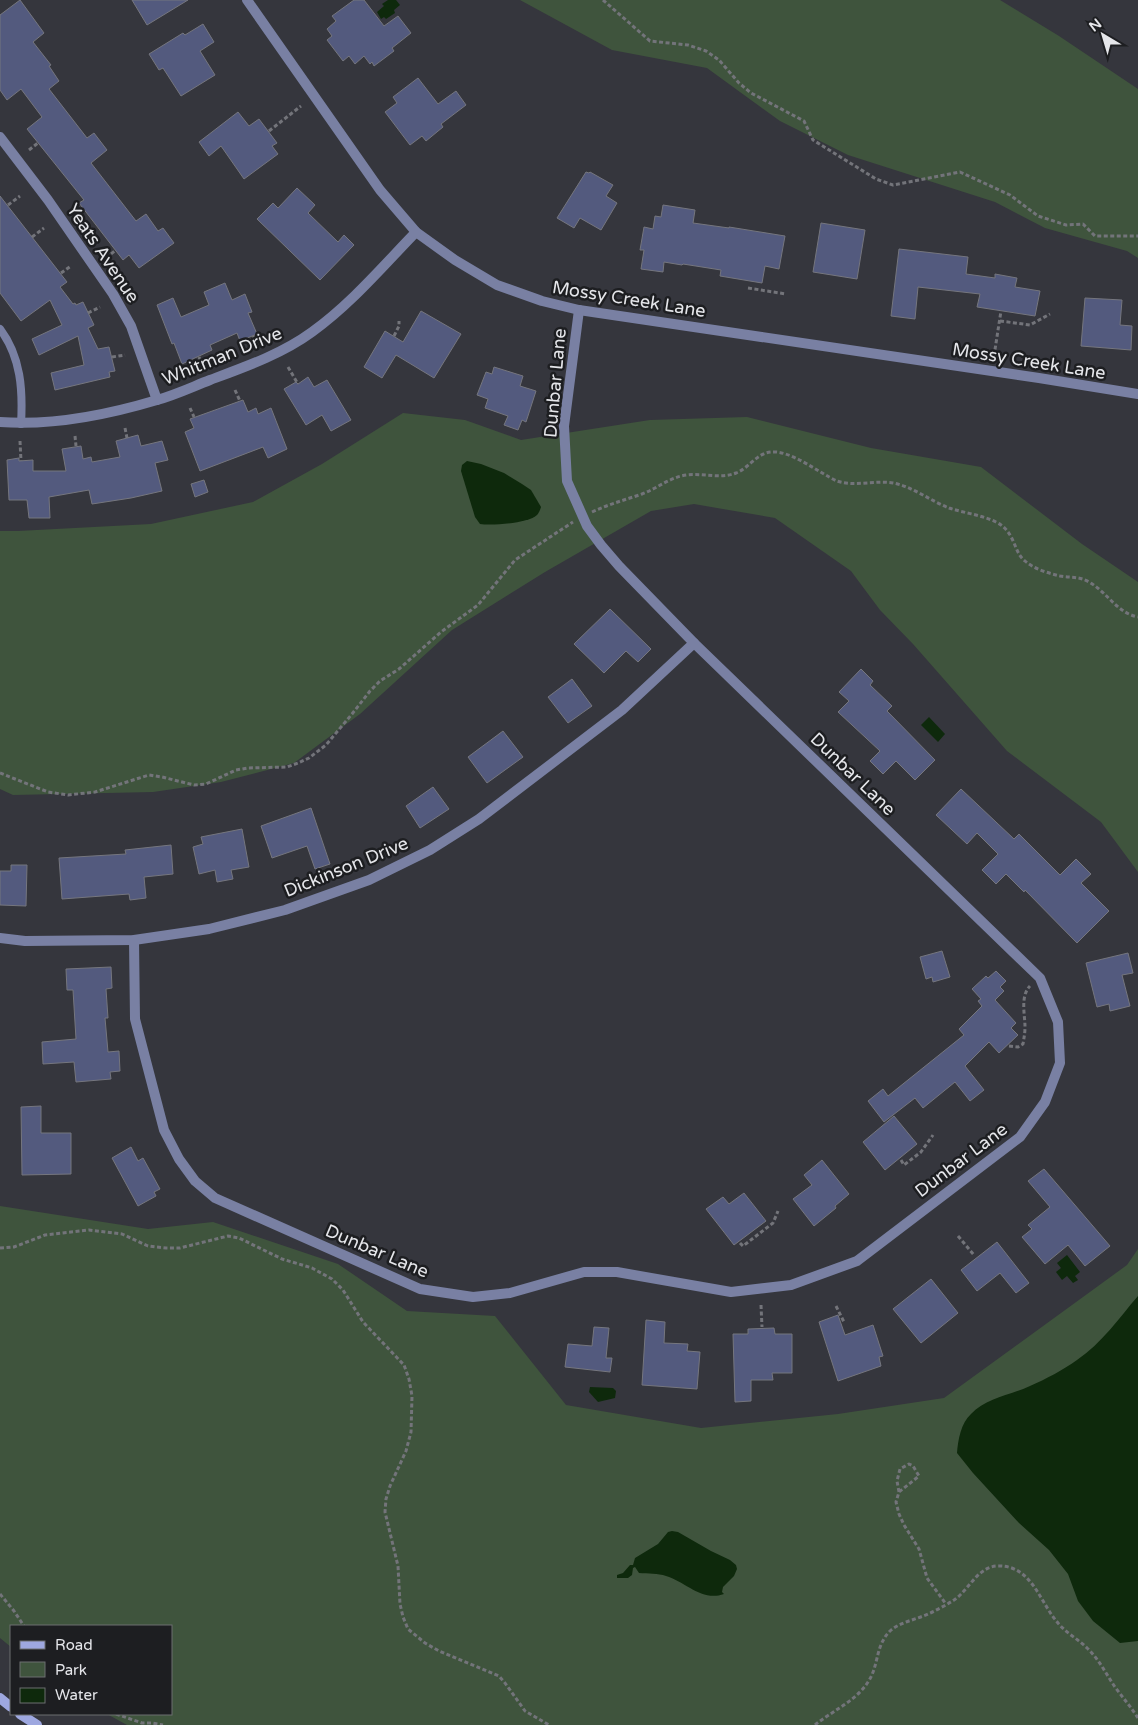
<svg xmlns="http://www.w3.org/2000/svg" width="1138" height="1725" viewBox="0 0 1138 1725" font-family="'Varela Round',sans-serif">
<style>
.green{fill:#3f543d}
.water{fill:#0e290c}
.building{fill:#535a7e;stroke:#75767e}
.lines{fill:none;stroke-linecap:round;stroke-linejoin:round}
.path{stroke:#73747a;stroke-width:3;stroke-dasharray:4 2.5;stroke-linecap:butt}
.lane{stroke:#7980a3;stroke-width:8}
.street{stroke:#7980a3;stroke-width:10}
.secondary{stroke:#9ea8e0;stroke-width:10}
.labels{text-anchor:middle;stroke-width:5;stroke-linejoin:round;paint-order:stroke}
.street-label{font-size:18px;fill:#e5e6ea;stroke:#1d1e21}
</style>
<rect width="100%" height="100%" fill="#35363d"/>
<g class="green">
<polygon points="520,0 1000,0 1059,36 1138,89 1138,258 1127,251 1045,228 995,202 848,155 780,121 707,68 612,50"/>
<polygon points="403,413 465,420 521,440 650,420 747,417 871,448 981,467 1082,544 1138,582 1138,872 1101,822 1007,751 913,644 880,610 851,571 775,518 694,504 651,511 545,572 452,630 360,714 294,763 221,782 153,792 13,795 0,789 0,531 18,531 151,524 253,502 322,464"/>
<polygon points="0,1206 148,1229 213,1222 338,1264 407,1311 495,1316 566,1405 701,1428 838,1414 944,1398 1127,1265 1138,1249 1138,1725 127,1725 107,1714 171,1714 171,1626 11,1626 11,1647 0,1638"/>
</g>
<g class="water">
<polygon points="388,0 396,0 400,5 394,10 395,13 386,19 384,17 381,19 377,12 384,6 382,4"/>
<path d="M467,461L481,464L504,473L522,484L531,490L541,507C540,510 539,513 537,515C529,523 492,526 480,524L475,517L461,471L462,465Z"/>
<polygon points="929,717 945,734 938,742 921,725"/>
<polygon points="1067,1255 1080,1272 1075,1276 1078,1280 1073,1283 1067,1276 1062,1280 1056,1272 1061,1268 1057,1263"/>
<path d="M1138,1296V1641L1120,1643L1093,1621L1078,1601L1068,1574L1049,1550L1019,1523L973,1473L957,1453C958,1440 961,1423 971,1414C986,1398 1011,1395 1030,1386C1046,1379 1063,1370 1077,1360C1102,1343 1119,1318 1138,1296Z"/>
<polygon points="590,1387 613,1388 616,1391 615,1398 598,1402 589,1392"/>
<path d="M672,1531L678,1532L711,1551L730,1560L736,1565L737,1569L734,1576L723,1587L722,1592L724,1594C702,1602 686,1582 666,1576C658,1573 648,1574 639,1573L635,1567L633,1568L632,1575L628,1578H617V1575L623,1573L630,1565H633L635,1558L658,1544L668,1532Z"/>
</g>
<g class="building">
<polygon points="20,0 44,33 33,42 51,65 49,66 59,81 49,89 87,138 94,133 107,150 91,163 136,221 146,214 158,231 163,228 174,243 139,268 129,255 123,260 79,203 84,200 27,129 42,117 21,89 7,100 0,90 0,15"/>
<polygon points="132,0 188,0 147,25"/>
<polygon points="354,0 364,0 384,26 398,16 411,33 392,48 394,51 374,66 372,62 370,64 364,56 355,64 349,56 343,61 327,40 332,36 327,29 336,21 332,16"/>
<polygon points="203,24 214,42 200,51 215,75 181,96 163,68 159,70 149,54 183,33 185,35"/>
<polygon points="418,78 438,104 456,91 466,105 441,124 443,127 426,141 422,136 410,145 385,112 397,103 393,97"/>
<polygon points="238,112 249,126 259,119 277,143 272,146 278,154 244,179 221,146 209,156 199,142"/>
<polygon points="586,172 589,173 590,172 613,185 606,196 617,203 601,230 580,218 574,228 557,218"/>
<polygon points="297,188 315,205 308,213 338,242 344,235 354,245 320,280 257,219 273,203 278,208"/>
<polygon points="0,196 67,282 60,287 73,304 75,303 76,305 83,302 94,325 88,328 98,349 109,347 115,371 109,372 110,377 55,390 51,373 84,365 78,336 39,355 32,339 62,325 50,300 21,321 0,293"/>
<polygon points="663,205 695,210 693,223 729,228 729,227 785,236 779,269 765,266 762,283 720,276 721,270 683,264 682,265 664,262 663,272 641,269 644,250 640,250 644,227 653,229 655,216 661,217"/>
<polygon points="821,223 865,230 857,279 813,272"/>
<polygon points="899,249 968,257 966,274 995,278 995,274 1017,278 1015,287 1040,291 1035,316 977,307 980,294 918,287 915,319 891,316"/>
<polygon points="225,283 232,300 245,294 252,312 248,313 257,334 240,341 237,333 210,345 212,350 182,364 174,343 172,344 157,305 173,298 181,317 209,305 204,292"/>
<polygon points="1085,298 1122,300 1120,325 1132,326 1131,350 1081,346"/>
<polygon points="421,311 461,334 434,378 396,355 382,378 364,367 385,331 403,342"/>
<polygon points="494,367 523,376 520,386 536,391 526,422 522,420 518,430 504,425 508,416 485,408 488,399 477,395 486,372 492,374"/>
<polygon points="308,377 314,387 327,380 351,420 331,431 322,415 306,425 284,389 296,382 298,384"/>
<polygon points="243,400 248,412 256,408 258,414 271,408 287,449 268,458 263,447 200,471 185,432 194,428 190,419"/>
<polygon points="138,435 141,446 162,441 168,460 155,463 162,491 131,498 92,504 89,490 49,497 50,518 29,518 27,500 9,500 7,460 19,458 19,461 33,460 33,471 66,471 62,449 81,446 83,459 91,457 92,462 120,457 116,441"/>
<polygon points="204,480 208,492 195,497 191,484"/>
<polygon points="610,609 651,649 638,662 626,651 604,673 574,644"/>
<polygon points="861,669 873,681 870,685 892,706 887,711 935,760 915,780 896,761 883,774 870,761 880,751 838,712 849,701 839,692"/>
<polygon points="572,679 592,706 568,723 548,697"/>
<polygon points="503,731 523,757 487,783 468,757"/>
<polygon points="433,787 449,809 420,828 406,806"/>
<polygon points="961,789 1014,839 1019,834 1060,875 1076,859 1091,874 1081,883 1109,911 1077,943 1025,890 1024,892 1006,874 996,884 982,870 998,854 977,833 967,844 936,815"/>
<polygon points="311,808 330,864 315,869 307,846 272,858 261,826"/>
<polygon points="242,829 249,867 231,870 233,879 217,882 215,870 199,874 193,847 203,844 201,837"/>
<polygon points="171,845 173,874 144,877 146,898 130,900 129,894 62,899 59,858 126,854 125,850"/>
<polygon points="11,865 27,865 26,906 0,905 0,871 11,871"/>
<polygon points="942,951 950,977 933,982 932,977 926,979 920,957"/>
<polygon points="1128,953 1133,973 1122,975 1130,1006 1110,1011 1109,1004 1097,1007 1086,963"/>
<polygon points="111,967 112,988 106,989 108,1018 105,1018 108,1052 119,1051 120,1071 110,1072 111,1079 76,1082 74,1062 43,1064 42,1042 76,1039 73,990 67,990 66,969"/>
<polygon points="996,971 1006,981 1000,987 1004,991 995,1000 1016,1023 1011,1028 1018,1035 999,1053 989,1042 965,1066 984,1090 970,1101 955,1082 923,1108 915,1098 884,1122 868,1101 883,1089 888,1096 964,1035 959,1029 982,1006 978,1001 981,999 972,989 986,976 988,978"/>
<polygon points="41,1106 41,1133 71,1133 71,1174 22,1175 21,1107"/>
<polygon points="894,1116 917,1144 885,1170 863,1142"/>
<polygon points="131,1147 138,1161 143,1158 160,1189 154,1192 156,1196 138,1206 112,1158"/>
<polygon points="822,1160 849,1194 835,1206 836,1208 814,1226 793,1199 812,1185 804,1175"/>
<polygon points="1044,1169 1110,1246 1085,1266 1068,1245 1045,1264 1022,1237 1032,1229 1028,1225 1050,1207 1028,1181"/>
<polygon points="744,1193 766,1221 734,1245 706,1209 723,1197 729,1204"/>
<polygon points="997,1242 1029,1283 1016,1293 1000,1273 977,1291 961,1270"/>
<polygon points="931,1279 958,1313 921,1343 893,1309"/>
<polygon points="838,1315 845,1335 873,1325 883,1356 879,1357 881,1366 838,1381 819,1322"/>
<polygon points="646,1320 665,1322 664,1343 688,1344 687,1351 700,1352 697,1389 642,1385"/>
<polygon points="594,1327 609,1328 606,1358 612,1358 610,1372 565,1367 568,1344 592,1346"/>
<polygon points="774,1328 775,1334 792,1334 792,1373 772,1373 773,1380 751,1380 751,1401 735,1402 733,1334 748,1334 748,1329"/>
</g>
<g class="lines">
<g class="path">
<polyline points="603,0 650,41 688,45 706,51 719,60 739,83 751,93 804,121 813,140 876,179 893,185 960,172 1010,195 1038,216 1066,225 1083,224 1095,236 1138,236"/>
<polyline points="269,131 301,106"/>
<polyline points="29,150 38,143"/>
<polyline points="8,205 20,196"/>
<polyline points="32,237 44,228"/>
<polyline points="106,258 116,250"/>
<polyline points="61,273 71,266"/>
<polyline points="748,288 786,294"/>
<polyline points="88,313 100,307"/>
<polyline points="1000,321 1030,325 1050,314"/>
<polyline points="253,336 257,345"/>
<polyline points="394,336 399,326 399,321"/>
<polyline points="994,356 1001,311"/>
<polyline points="112,357 125,355"/>
<polyline points="199,357 203,367"/>
<polyline points="288,367 298,384"/>
<polyline points="235,390 240,401"/>
<polyline points="190,408 194,417"/>
<polyline points="125,428 127,438"/>
<polyline points="75,436 76,446"/>
<polyline points="20,441 21,461"/>
<path d="M592,512C609,504 625,500 642,494C658,488 670,477 687,475C704,473 721,479 736,473C749,468 757,453 771,452C791,450 819,473 837,481C855,487 874,480 893,483C911,486 931,501 949,508C964,513 982,515 996,522C1016,532 1013,552 1025,561C1034,569 1048,573 1060,576C1070,578 1079,576 1089,582C1107,592 1117,613 1138,617"/>
<polyline points="0,773 48,792 68,795 95,792 149,775 162,777 194,785 206,784 236,770 248,768 287,767 298,763 309,758 326,745 352,714 370,691 380,681 399,669 441,632 478,605 515,560 573,522"/>
<path d="M1009,1046L1018,1047L1023,1044C1024,1038 1025,1033 1025,1027C1025,1015 1020,996 1030,986"/>
<polyline points="901,1160 904,1165 921,1152 933,1135"/>
<polyline points="958,1236 974,1255"/>
<polyline points="740,1243 743,1246 773,1223 778,1211"/>
<polyline points="0,1248 14,1247 45,1235 89,1230 122,1234 148,1246 166,1248 180,1248 228,1236 239,1238 282,1259 312,1268 332,1279 343,1290 363,1322 404,1365 409,1379 412,1396 411,1432 406,1451 390,1486 386,1499 385,1512 398,1566 400,1604 403,1617 408,1629 425,1643 439,1651 499,1676 505,1683 525,1711 549,1725"/>
<polyline points="761,1305 762,1327"/>
<polyline points="836,1306 844,1322"/>
<polyline points="899,1492 897,1481 900,1469 909,1464 913,1466 919,1476 899,1492 896,1502 899,1514 904,1525 919,1549 927,1578 946,1604"/>
<polyline points="0,1594 14,1611 24,1626"/>
<polyline points="116,1714 142,1723 152,1723 163,1725"/>
<path d="M815,1725C832,1711 856,1701 868,1682C879,1666 875,1646 890,1631C900,1622 915,1620 928,1614C937,1610 946,1605 954,1600C969,1590 978,1566 998,1566C1032,1565 1040,1603 1058,1623C1066,1633 1078,1639 1087,1648C1099,1659 1106,1674 1115,1687C1123,1698 1131,1707 1138,1718"/>
</g>
<path class="lane" d="M0,329C21,357 23,390 21,424"/>
<g class="street">
<polyline points="247,0 380,190 416,232 455,260 497,285 542,301 579,310 1039,378 1138,394"/>
<polyline points="0,137 48,200 113,294 131,326 157,400"/>
<path d="M0,422C52,426 107,415 157,400C175,395 192,387 210,380C245,367 282,354 312,332C351,304 383,266 416,232"/>
<polyline points="0,938 25,941 134,940 209,929 285,910 369,880 430,850 479,819 622,710 694,643"/>
<polyline points="134,940 135,1019 164,1130 179,1159 195,1181 215,1198 420,1289 473,1297 510,1293 584,1272 617,1272 731,1292 791,1285 857,1261 1020,1137 1045,1102 1060,1063 1058,1022 1040,978 694,643 619,566 601,545 587,526 567,481 564,426 579,310"/>
</g>
<g class="secondary">
<polyline points="0,1698 11,1707"/>
<polyline points="20,1714 37,1725"/>
</g>
</g>
<g class="labels">
<g class="street-label">
<text transform="translate(103 253) rotate(56)" y="6">Yeats Avenue</text>
<text transform="translate(629 299) rotate(9)" y="6">Mossy Creek Lane</text>
<text transform="translate(222 356) rotate(-22)" y="6">Whitman Drive</text>
<text transform="translate(1029 361) rotate(9)" y="6">Mossy Creek Lane</text>
<text transform="translate(555 383) rotate(-85)" y="6">Dunbar Lane</text>
<text transform="translate(853 774) rotate(44)" y="6">Dunbar Lane</text>
<text transform="translate(346 867) rotate(-22)" y="6">Dickinson Drive</text>
<text transform="translate(961 1160) rotate(-37)" y="6">Dunbar Lane</text>
<text transform="translate(377 1251) rotate(23)" y="6">Dunbar Lane</text>
</g>
</g>
<rect x="10" y="1625" width="162" height="90" fill="#1d1e21" stroke="#6d6e71"/>
<rect x="20" y="1641" width="25" height="8" fill="#9ea8e0" stroke="#6d6e71"/>
<text x="55" y="1650" font-size="15" fill="#e5e6ea">Road</text>
<rect x="20" y="1662" width="25" height="15" fill="#3f543d" stroke="#6d6e71"/>
<text x="55" y="1675" font-size="15" fill="#e5e6ea">Park</text>
<rect x="20" y="1688" width="25" height="15" fill="#0e290c" stroke="#6d6e71"/>
<text x="55" y="1700" font-size="15" fill="#e5e6ea">Water</text>
<g transform="translate(1103 35) rotate(322)" stroke="#1d1e21" stroke-width="4" paint-order="stroke">
<path d="M0-4L9 19L0 12L-9 19Z" fill="#e5e6ea"/>
<text y="-8" font-size="14" font-weight="bold" text-anchor="middle" fill="#e5e6ea">N</text>
</g>
</svg>
